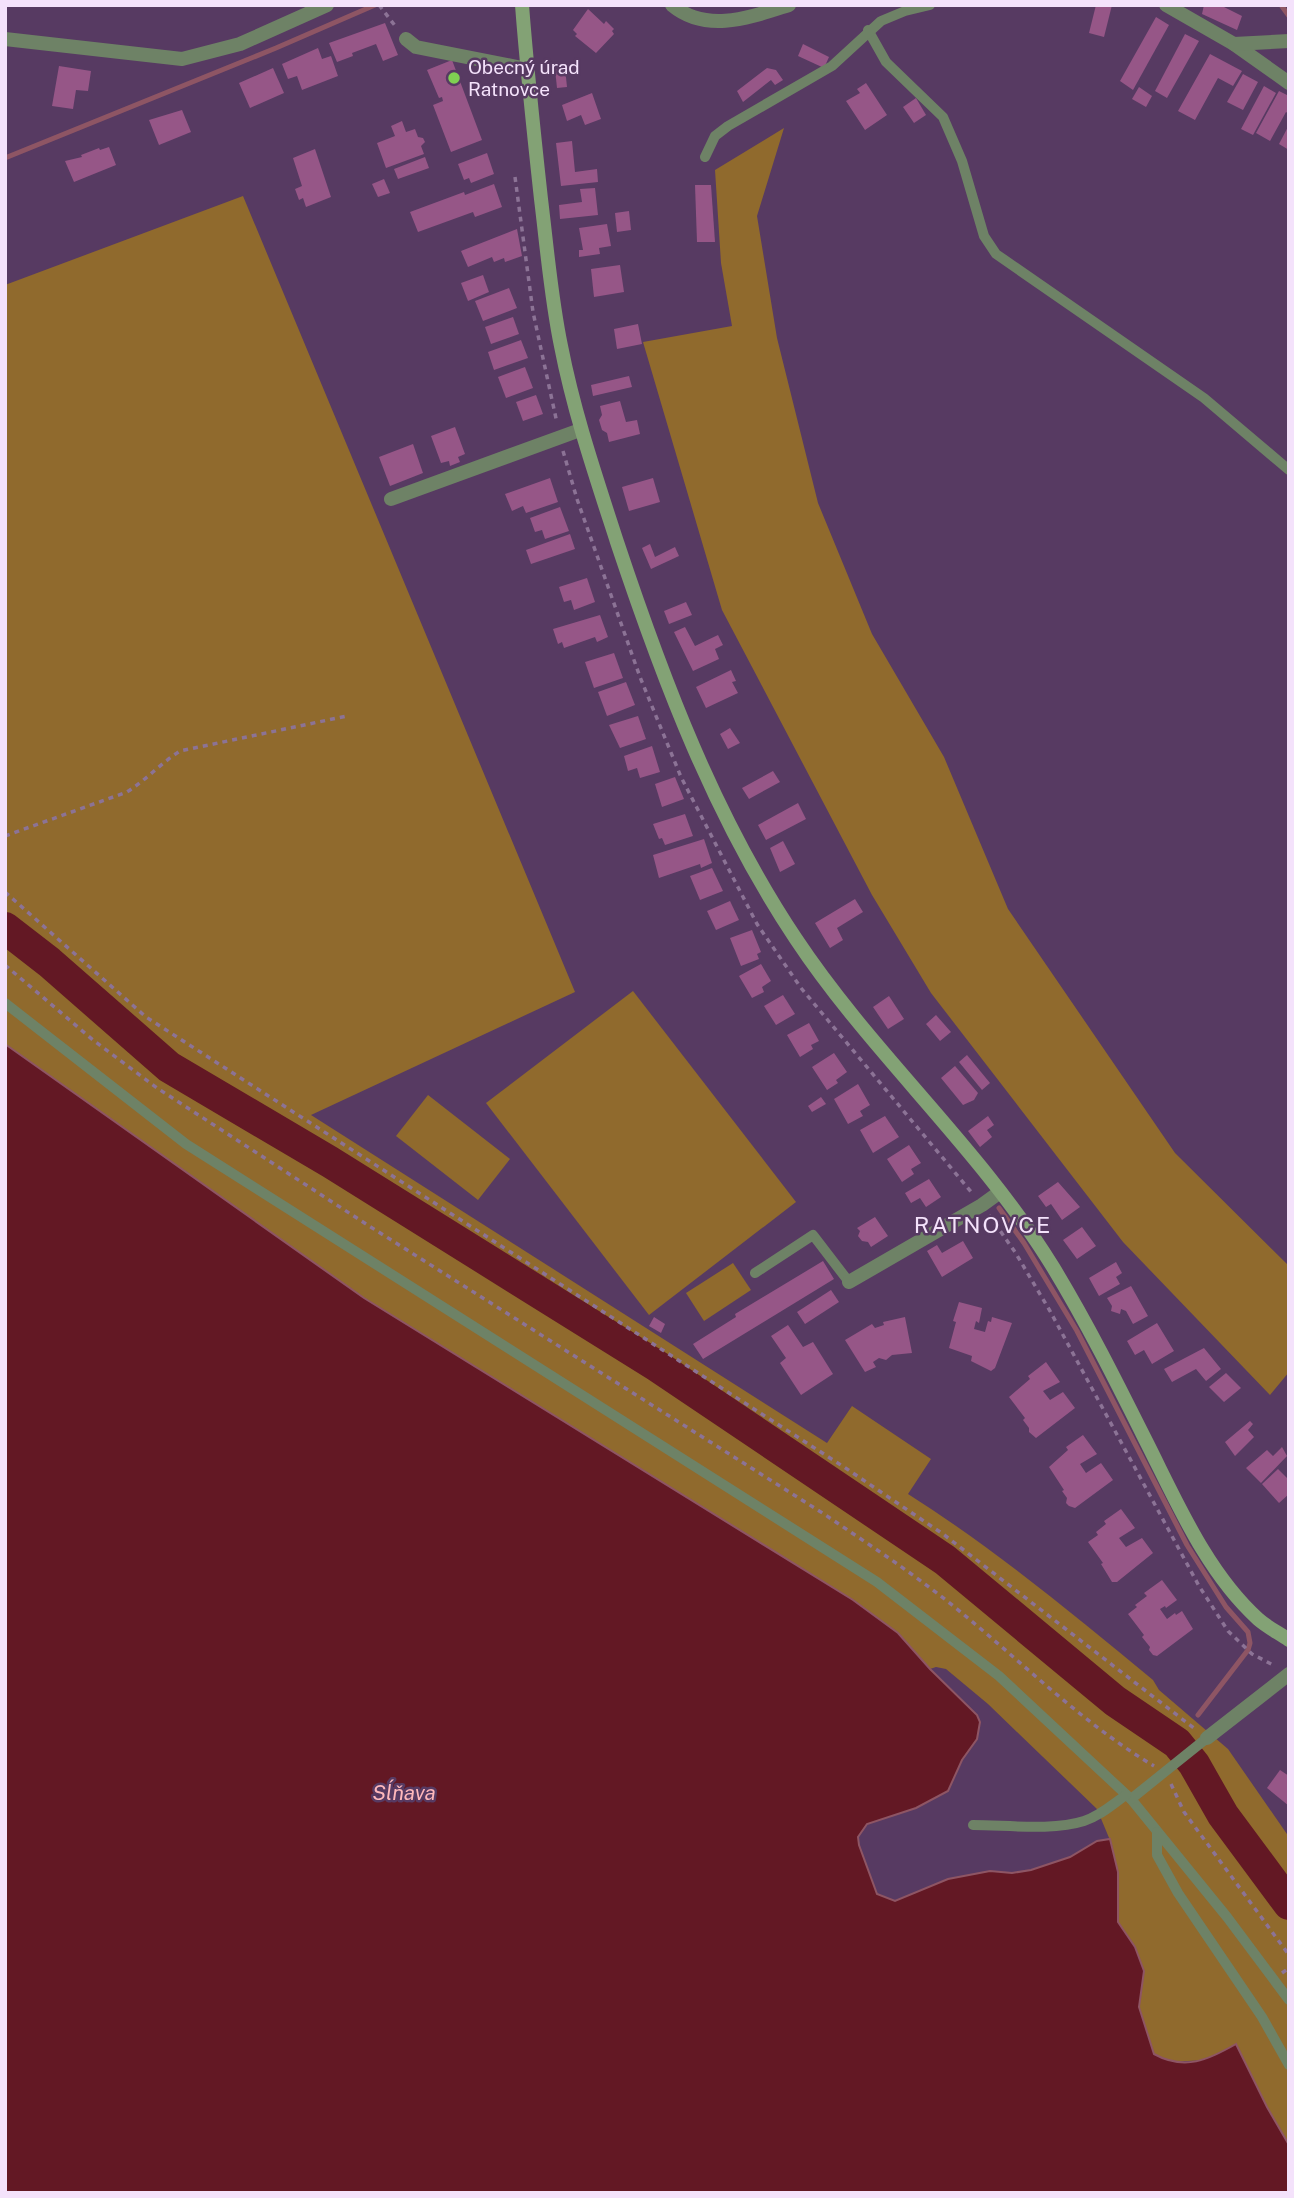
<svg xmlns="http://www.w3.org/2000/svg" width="1294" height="2198" viewBox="0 0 1294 2198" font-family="'Public Sans',sans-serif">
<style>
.green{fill:#906a2d}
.water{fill:#631824;stroke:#8e5564;stroke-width:2}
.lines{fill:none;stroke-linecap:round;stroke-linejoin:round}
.stream{stroke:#8e5564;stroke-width:5}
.river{stroke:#631824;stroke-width:32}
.building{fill:#965687}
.path{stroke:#8c7396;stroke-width:3.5;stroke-dasharray:5 5;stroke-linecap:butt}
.service{stroke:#6e8266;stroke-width:10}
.minor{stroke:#6e8266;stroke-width:14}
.secondary{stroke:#83a275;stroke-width:14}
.poi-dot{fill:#7fd052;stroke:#573a62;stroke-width:2.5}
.labels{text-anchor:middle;stroke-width:5;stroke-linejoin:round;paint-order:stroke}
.poi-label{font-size:19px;fill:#f4e2fb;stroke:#573a62;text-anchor:start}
.water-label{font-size:21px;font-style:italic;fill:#ffb8bb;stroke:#573a62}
.quarter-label{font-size:23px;letter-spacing:2px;fill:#f4e2fb;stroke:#573a62}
</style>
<rect width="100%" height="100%" fill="#573a62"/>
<g class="green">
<polygon points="784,128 757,216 777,338 818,503 872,634 944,757 1008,909 1175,1153 1289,1266 1289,1372 1270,1395 1123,1242 931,993 872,895 722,610 643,342 732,326 721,263 715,170"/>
<path d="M243,196L575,992L311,1115L827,1443L852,1406L931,1459L908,1494C995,1549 1074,1615 1153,1680L1159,1690L1228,1749L1289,1837V2145L1267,2107L1208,2060L1168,2062L1154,2054L1139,2007L1144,1971L1135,1947L1118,1922V1872L1112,1845L1097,1809L988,1704L946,1669L936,1667L930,1669L898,1633L853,1600L364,1298L5,1044V285Z"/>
<polygon points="633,991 796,1202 649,1315 486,1103"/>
<polygon points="428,1095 510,1159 478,1200 396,1136"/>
<polygon points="733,1263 751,1290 704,1321 686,1293"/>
</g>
<path class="water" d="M5,1044L364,1298L853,1600L898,1633L930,1669L977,1715L980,1722L977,1739L962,1760L948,1791L916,1808L867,1824L858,1837L859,1845L877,1894L895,1901L948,1879L990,1871L1012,1873L1031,1870L1070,1857L1097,1841L1110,1839L1118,1872V1922L1135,1947L1144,1971L1139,2007L1154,2054C1185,2071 1208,2060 1236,2044L1267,2107L1289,2145V2193H5Z"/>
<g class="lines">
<g class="stream">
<polyline points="1281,5 1289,16"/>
<polyline points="5,158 276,48 375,5"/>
<polyline points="999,1208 1024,1243 1077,1331 1187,1545 1226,1607 1248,1632 1250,1643 1248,1650 1198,1715"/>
<polyline points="1174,1741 1180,1734"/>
</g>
<polyline class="river" points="5,928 49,962 169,1067 330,1162 657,1366 945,1560 1115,1701 1177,1743 1194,1764 1223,1815 1289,1904"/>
</g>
<g class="building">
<polygon points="1096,5 1112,5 1104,37 1089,33"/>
<polygon points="1204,5 1224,5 1224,7 1242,16 1237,30 1202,14"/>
<polygon points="588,9 604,24 606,21 614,29 612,31 614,34 596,53 575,36 577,34 573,30"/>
<polygon points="1156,17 1169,25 1133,90 1120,81"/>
<polygon points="385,23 398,55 383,61 376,44 352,53 353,56 337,62 329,43"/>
<polygon points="1185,34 1199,41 1167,98 1155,91"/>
<polygon points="803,44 829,57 824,68 798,56"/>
<polygon points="318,48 322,59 331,56 338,76 302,90 297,76 288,79 282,64"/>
<polygon points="1210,54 1242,71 1233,86 1218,78 1195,120 1178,111"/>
<polygon points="452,60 482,140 451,152 433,105 443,101 442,97 439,98 427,70"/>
<polygon points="59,66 91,71 88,91 76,90 73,109 52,106"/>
<polygon points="273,68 284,93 250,108 239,83"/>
<polygon points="565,68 567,87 557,88 555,69"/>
<polygon points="767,68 776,70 783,80 775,85 771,80 743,102 737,91"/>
<polygon points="1243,74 1258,82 1243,110 1227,102"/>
<polygon points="866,83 887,115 865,130 846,101 860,93 857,89"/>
<polygon points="1264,86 1276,93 1253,135 1241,129"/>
<polygon points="1139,87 1152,96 1146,107 1132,99"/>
<polygon points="1279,91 1289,96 1289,114 1286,112 1270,141 1256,133"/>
<polygon points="592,93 601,119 585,125 581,115 567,121 562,105"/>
<polygon points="916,98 926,115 914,123 903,107"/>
<polygon points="182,110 191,132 159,145 149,120"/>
<polygon points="402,121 406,132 415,129 418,137 423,138 425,142 421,146 424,154 386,168 377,143 395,136 391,126"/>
<polygon points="1289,125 1289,150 1279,144"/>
<polygon points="572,141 575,172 597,169 598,182 561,186 556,143"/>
<polygon points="109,147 116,165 74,182 65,161 82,157 81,155 99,148 100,150"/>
<polygon points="315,149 331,197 306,207 303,198 299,200 295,189 302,186 293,158"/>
<polygon points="487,153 494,174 471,183 469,178 464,180 458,164"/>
<polygon points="425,157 429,168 398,179 394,169"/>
<polygon points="384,179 390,193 378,197 372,184"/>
<polygon points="494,184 502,207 475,217 473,212 418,232 410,212 464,192 465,195"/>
<polygon points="695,185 711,185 715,242 697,242"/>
<polygon points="595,188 598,215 560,219 559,205 582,202 580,189"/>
<polygon points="629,211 631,230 617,232 615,213"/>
<polygon points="607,224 611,246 599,248 600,254 579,257 579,250 583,250 579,228"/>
<polygon points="517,229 522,256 505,262 504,258 494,262 492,257 468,267 461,251"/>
<polygon points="620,265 624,292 594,297 591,269"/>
<polygon points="483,275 489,292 468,301 461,283"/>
<polygon points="509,288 517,308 483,321 475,301"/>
<polygon points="513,317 519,334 491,344 485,327"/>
<polygon points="638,324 642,344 617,349 614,329"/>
<polygon points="521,340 528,358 494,370 488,352"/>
<polygon points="525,367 533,388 506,398 498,377"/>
<polygon points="629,376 632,387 593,396 591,385"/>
<polygon points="536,395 543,414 523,421 516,402"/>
<polygon points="620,401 626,422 637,420 640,434 609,442 607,433 602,430 599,420 602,415 600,406"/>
<polygon points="455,427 465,454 458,457 460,462 450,466 449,461 441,463 431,436"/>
<polygon points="413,444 423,473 390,486 379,457"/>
<polygon points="550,478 558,502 526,513 523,506 512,511 505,494"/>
<polygon points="653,478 660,502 629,511 622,487"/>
<polygon points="560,507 569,531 545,539 542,530 535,532 530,518"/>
<polygon points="570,534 575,549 531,564 526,550"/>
<polygon points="650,544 655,557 675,547 679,556 651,569 642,548"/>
<polygon points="587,578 595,602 574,610 571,600 564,602 559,587"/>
<polygon points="686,602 692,615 669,624 664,611"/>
<polygon points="600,615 608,637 597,642 595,637 564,648 562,642 558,644 553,629"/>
<polygon points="685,627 695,646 718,635 723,645 715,649 719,659 693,671 674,632"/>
<polygon points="614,653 623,678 594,688 585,662"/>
<polygon points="731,670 736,681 732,682 738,693 706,708 696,687"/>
<polygon points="626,682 635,705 607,716 598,692"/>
<polygon points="638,716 646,739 620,748 609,725"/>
<polygon points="730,728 740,743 728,749 720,734"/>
<polygon points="652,746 660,772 640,778 637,768 628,771 624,756"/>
<polygon points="773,771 780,782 749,799 742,788"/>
<polygon points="675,777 684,799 662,807 655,784"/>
<polygon points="798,803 806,819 766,840 758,825"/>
<polygon points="685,814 693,836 665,845 662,838 659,839 653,824"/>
<polygon points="704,839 712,863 701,868 700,864 659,878 653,855"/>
<polygon points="783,841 795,864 780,872 770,848"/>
<polygon points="712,868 723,891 700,900 690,876"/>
<polygon points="855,899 863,912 837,928 843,940 830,948 815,923"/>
<polygon points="730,901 739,920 716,930 707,911"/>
<polygon points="752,930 761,952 757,954 759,959 741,966 730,938"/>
<polygon points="761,964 771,981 762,987 764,992 752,998 739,976"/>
<polygon points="783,995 795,1014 776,1025 764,1006"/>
<polygon points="889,996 904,1019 888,1029 873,1007"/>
<polygon points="936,1015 951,1032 940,1041 926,1024"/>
<polygon points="809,1023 819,1041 811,1045 813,1049 800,1057 787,1035"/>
<polygon points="834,1053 847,1072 836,1080 838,1083 827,1090 812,1067"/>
<polygon points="967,1055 990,1083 982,1090 959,1062"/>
<polygon points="955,1066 978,1093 974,1100 963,1105 941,1078"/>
<polygon points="858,1084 870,1105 860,1111 863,1116 848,1124 834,1099"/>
<polygon points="821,1097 826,1104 812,1112 808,1106"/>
<polygon points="885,1116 899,1137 873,1153 860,1130"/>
<polygon points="988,1116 994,1125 987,1130 992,1137 980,1147 968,1131"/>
<polygon points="909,1145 921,1163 911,1169 914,1174 902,1182 887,1159"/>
<polygon points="929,1179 941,1197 926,1207 920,1198 911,1203 905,1193"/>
<polygon points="1058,1182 1080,1207 1062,1220 1051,1204 1046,1207 1038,1196"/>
<polygon points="875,1217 888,1236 871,1247 868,1242 862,1241 858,1236 860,1231 857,1228"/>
<polygon points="1082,1227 1096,1246 1077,1259 1063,1240"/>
<polygon points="963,1241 973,1258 942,1277 927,1251 937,1245 942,1253"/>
<polygon points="823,1261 834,1279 703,1359 693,1344 736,1317 735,1314"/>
<polygon points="1116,1262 1122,1273 1116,1277 1120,1284 1099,1296 1089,1278"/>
<polygon points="1131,1286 1148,1316 1133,1324 1126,1311 1121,1309 1120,1314 1111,1311 1112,1306 1107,1298"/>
<polygon points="831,1290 839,1302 805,1324 797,1312"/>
<polygon points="959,1302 982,1308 979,1323 976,1321 974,1329 985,1332 988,1321 991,1322 992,1317 1012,1323 995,1368 991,1371 971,1361 972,1356 949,1348 956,1322 953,1321"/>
<polygon points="654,1317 665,1324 661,1333 649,1326"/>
<polygon points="905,1317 912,1353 892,1355 886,1360 879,1358 873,1362 876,1367 865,1372 845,1340 872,1324 875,1328 884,1325 883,1322"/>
<polygon points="1157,1323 1174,1351 1152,1364 1144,1350 1135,1355 1127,1341"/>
<polygon points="788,1325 803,1347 813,1342 833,1374 801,1395 780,1363 786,1358 771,1336"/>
<polygon points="1204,1348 1221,1369 1206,1381 1196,1369 1172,1382 1164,1369"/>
<polygon points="1046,1362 1060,1382 1043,1391 1050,1400 1063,1392 1075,1408 1036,1438 1029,1432 1029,1428 1023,1420 1025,1418 1009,1397 1030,1379 1028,1376"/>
<polygon points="1226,1373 1241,1388 1224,1402 1209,1387"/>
<polygon points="1250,1421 1253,1424 1248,1430 1254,1437 1235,1456 1225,1442"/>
<polygon points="1083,1435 1097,1454 1080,1464 1086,1473 1101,1463 1113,1480 1075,1508 1069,1506 1066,1503 1067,1498 1062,1491 1064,1490 1049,1467 1068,1450 1066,1447"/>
<polygon points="1282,1447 1287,1456 1261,1483 1246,1468 1267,1450 1273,1456"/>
<polygon points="1278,1469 1289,1480 1289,1494 1279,1503 1262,1484"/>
<polygon points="1121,1509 1135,1528 1119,1538 1126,1547 1142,1538 1153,1553 1117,1582 1112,1582 1101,1564 1103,1563 1088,1542 1098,1535 1096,1532 1106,1524 1104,1521"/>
<polygon points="1162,1580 1177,1600 1166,1608 1165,1606 1160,1609 1167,1619 1175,1613 1176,1615 1182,1611 1193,1629 1157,1656 1153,1655 1149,1650 1150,1647 1142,1637 1144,1635 1128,1614 1137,1607 1135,1605 1147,1596 1144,1593"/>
<polygon points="1280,1770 1289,1776 1289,1806 1267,1788"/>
</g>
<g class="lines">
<g class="path">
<polyline points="379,5 396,27"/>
<polyline points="515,177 533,312 557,423"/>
<polyline points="563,451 577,499 640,677 681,777 757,924 801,988 972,1193"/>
<path d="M5,836L127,792C146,780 161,763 180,751L347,716"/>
<polyline points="5,892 146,1017 844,1467 943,1534 1195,1729"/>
<path d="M5,965L93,1040L157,1088L366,1224L824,1514C871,1546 919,1577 963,1614C1025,1665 1085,1725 1154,1766"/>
<polyline points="989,1215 1015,1252 1050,1311 1199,1586 1228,1631 1252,1654 1275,1666"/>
<polyline points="1171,1784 1184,1812 1289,1955"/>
<polyline points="1282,1973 1289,1968"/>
</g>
<g class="service">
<polyline points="868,30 886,62 943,117 962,161 984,236 996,254 1204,398 1289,470"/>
<polyline points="705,157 715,136 728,126 832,66 881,21 905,11 930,5"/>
<polyline points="5,1003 186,1144 877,1582 999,1676 1131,1799 1227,1917 1289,2000"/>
<polyline points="755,1273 813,1235 849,1282"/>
<polyline points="1131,1799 1207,1738"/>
<path d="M973,1825C1006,1825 1053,1831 1084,1821C1100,1816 1113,1804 1126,1795"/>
<polyline points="1157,1832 1157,1855 1178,1893 1262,2017 1289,2065"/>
</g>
<g class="minor">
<path d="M672,5C707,34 751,17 789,5"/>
<polyline points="1166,5 1234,44 1289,83"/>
<polyline points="5,39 182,59 240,44 327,5"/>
<polyline points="406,39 416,47 527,69"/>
<polyline points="1234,44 1289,41"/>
<polyline points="391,499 580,430"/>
<polyline points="849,1282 982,1205 1000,1192"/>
<polyline points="1207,1738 1289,1674"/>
</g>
<path class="secondary" d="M522,5C527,70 534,135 541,199C547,248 551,298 561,346C574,413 596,477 617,542C663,680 715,818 796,939C873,1055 980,1148 1053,1267C1087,1323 1116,1381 1145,1439C1176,1500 1206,1572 1258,1619C1267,1627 1279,1633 1289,1640"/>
</g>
<circle class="poi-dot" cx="454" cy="78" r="7"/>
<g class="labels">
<g class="poi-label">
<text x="468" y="74">Obecný úrad<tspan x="468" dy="22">Ratnovce</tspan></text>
</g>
<g class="water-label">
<text x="404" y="1800">Sĺňava</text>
</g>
<g class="quarter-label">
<text x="983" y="1233">RATNOVCE</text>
</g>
</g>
<rect width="1294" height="2198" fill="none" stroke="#f4e2fb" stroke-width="14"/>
</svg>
